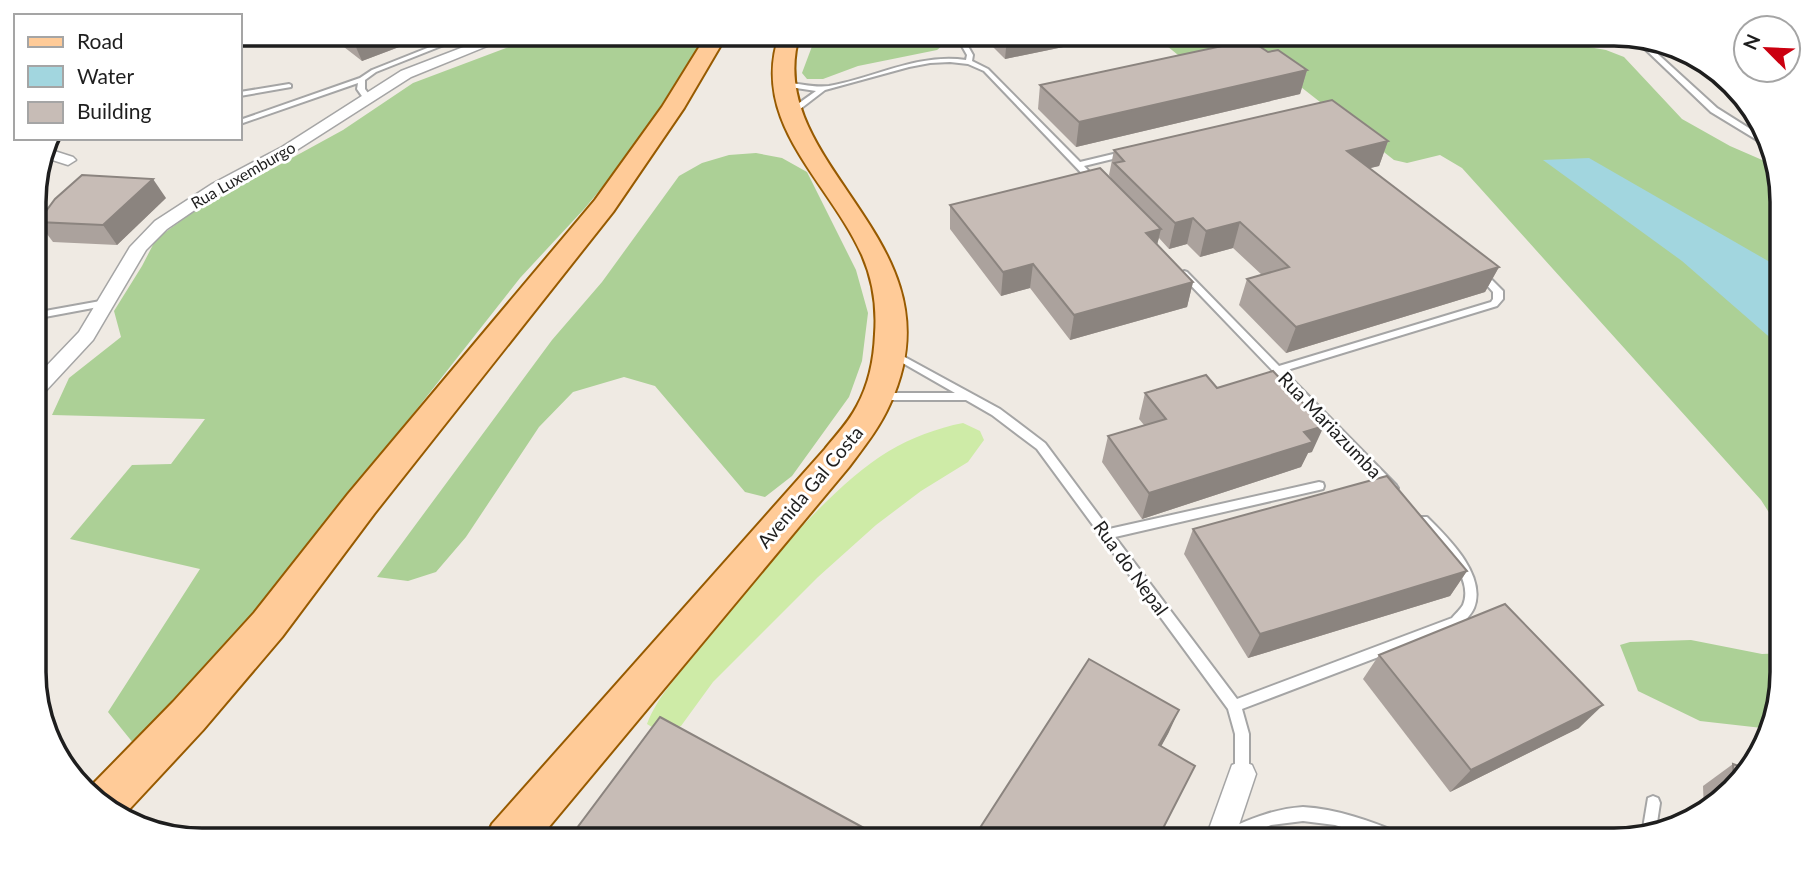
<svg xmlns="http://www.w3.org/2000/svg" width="1816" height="873" viewBox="0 0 1816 873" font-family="Lato,sans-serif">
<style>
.grass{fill:#ceeba7}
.forest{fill:#acd096}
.water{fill:#a2d6df}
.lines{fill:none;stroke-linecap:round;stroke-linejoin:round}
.service-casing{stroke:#a5a5a5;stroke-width:4}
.minor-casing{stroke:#a5a5a5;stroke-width:3}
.primary-casing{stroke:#975a00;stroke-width:4}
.service{fill:#fff;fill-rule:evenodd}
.minor{fill:#fff;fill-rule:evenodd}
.primary{fill:#ffcb98;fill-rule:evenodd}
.wall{fill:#aba29d}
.shaded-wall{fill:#8b847f}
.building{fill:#c7bcb6;stroke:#8b847f;stroke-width:2}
.labels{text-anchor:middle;stroke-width:6;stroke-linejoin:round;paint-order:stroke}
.far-street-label{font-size:16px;fill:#1e1e1e;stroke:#fff}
.street-label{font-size:19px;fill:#1e1e1e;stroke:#fff}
.rim{fill:none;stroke:#1e1e1e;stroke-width:3.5}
</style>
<rect width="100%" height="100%" fill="#efeae3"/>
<path class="grass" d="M963,423L980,431L984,440L968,462L921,491L876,525L818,577L713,682L681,726L660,732L647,724C658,695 682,671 701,647C750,586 823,491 889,451C911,438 937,428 963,423Z"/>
<g class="forest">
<polygon points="546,33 707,33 632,151 585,208 520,278 283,579 138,749 108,712 200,569 70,539 132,465 171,464 205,419 52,415 69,378 121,337 114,311 142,266 156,239 193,212 343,130 413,83"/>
<polygon points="817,33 943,33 948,41 937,50 858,66 823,79 807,79 802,73"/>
<polygon points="1151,33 1509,33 1606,50 1624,57 1682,119 1730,146 1776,166 1781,180 1782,533 1761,500 1462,168 1440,155 1407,163 1394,160 1264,58 1183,59"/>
<polygon points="756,153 782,158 807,172 856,270 868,313 862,361 849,397 792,476 765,497 745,492 655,386 624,377 573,392 539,427 466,537 436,572 408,581 377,577 552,340 602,282 679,176 702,163 729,155"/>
<polygon points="1691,640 1762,654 1783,653 1783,672 1771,729 1700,721 1638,691 1620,645 1630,642"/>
</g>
<polygon class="water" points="1589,158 1782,269 1782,348 1682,261 1543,160"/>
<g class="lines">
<defs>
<g id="service">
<polygon points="465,33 474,33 376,72 365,80 365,89 371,97 370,99 364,99 357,89 358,83 240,124 240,120 360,78 372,70"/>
<path d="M963,33H969L965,41L973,55L972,61L988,69L1080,162L1126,151L1130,153L1129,155L1084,166L1099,182L1098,184H1092L984,71L968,64L950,62L930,63L909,67L825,90L795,113L788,111L816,91L783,86L779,84L781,83C797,82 812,88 829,86C875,78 917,53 966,60L967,55L959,41Z"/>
<polygon points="1644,39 1650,40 1650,47 1717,108 1763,137 1766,143 1762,143 1711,112 1645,49"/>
<polygon points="289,84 291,85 291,87 240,96 240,92"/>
<polygon points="1480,270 1483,271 1503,291 1503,299 1497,306 1284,371 1396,485 1398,488 1396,491 1388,491 1180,274 1184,271 1187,272 1279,366 1491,302 1493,299 1493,292 1476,273"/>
<polygon points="106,300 109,301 111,303 109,305 34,319 34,313"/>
<path d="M890,349L1000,409L1045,443L1109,529L1319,482L1323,483L1324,486L1323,489L1319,490L1115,537L1237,699L1452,618C1455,614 1460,610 1463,605C1475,576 1437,541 1419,523L1417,520L1419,517H1427C1448,538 1487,575 1474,608C1471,615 1465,620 1460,626L1242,709L1249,734V774L1247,779L1242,781L1237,779L1235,774V734L1228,709L1037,449L992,415L966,400H874L873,397L874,394L878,393H955L887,354L885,352L887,350Z"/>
<polygon points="1653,796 1658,798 1660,803 1656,829 1642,834 1648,798"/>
<path d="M1303,807C1338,809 1370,821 1402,834L1404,839H1380L1335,825L1303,821L1271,825L1236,840H1219L1218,837L1220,832C1249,820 1271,809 1303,807Z"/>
</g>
<g id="minor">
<polygon points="500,33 519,33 411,77 292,153 224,190 167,229 146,250 93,340 41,396 34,398 34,379 79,332 130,247 155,221 212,184 282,147 401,71"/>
<polygon points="45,148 73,157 76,160 68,165 43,157"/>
<polygon points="1242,761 1252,765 1256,774 1234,840 1205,840 1232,765"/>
</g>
<g id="primary">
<polygon points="708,33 728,33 684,108 613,212 374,514 282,637 203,730 123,816 88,789 173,702 254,613 348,494 595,200 662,107"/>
<path d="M780,33H800C758,166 966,239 890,404C880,427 864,447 849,467L538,840H485L492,824L825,449C836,435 849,422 857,406C869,384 874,359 875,334C877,307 873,280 862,255C829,181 748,122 780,33Z"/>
</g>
</defs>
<use href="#service" class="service-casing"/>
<use href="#minor" class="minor-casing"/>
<use href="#primary" class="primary-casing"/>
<use href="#service" class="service"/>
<use href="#minor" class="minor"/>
<use href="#primary" class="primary"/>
</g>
<g class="wall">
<polygon points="326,33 436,33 362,61"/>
<polygon points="979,33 1108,33 1107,38 1005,59"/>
<polygon points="1268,52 1307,70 1300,94 1076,147 1038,109 1040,85"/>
<polygon points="1388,141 1379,166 1369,168 1499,267 1485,292 1286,353 1239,305 1247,279 1262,275 1233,248 1200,257 1187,244 1169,249 1159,238 1157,244 1193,282 1187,307 1070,340 1030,288 1001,296 950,229 950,205 1111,179 1111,178 1109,175 1114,150"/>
<polygon points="166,198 117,245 53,242 38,222"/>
<polygon points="1217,388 1312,452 1308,453 1301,467 1142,519 1102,462 1108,436 1144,425 1139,419 1145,393"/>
<polygon points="1193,529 1467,571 1450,596 1248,658 1184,554"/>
<polygon points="1379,655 1579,728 1450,792 1363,679"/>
<polygon points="1169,732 1161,746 1184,787 1158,840 975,840 976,834"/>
<polygon points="1733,764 1734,779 1708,811 1704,812 1703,786"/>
</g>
<g class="shaded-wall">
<polygon points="364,33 436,33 362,61 352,38"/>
<polygon points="1024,33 1108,33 1107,38 1005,59 1007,37"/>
<polygon points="1307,70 1300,94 1076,147 1079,122"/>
<polygon points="1388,141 1379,166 1338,176 1347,151"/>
<polygon points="153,179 166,198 117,245 103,225"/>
<polygon points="1193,218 1187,244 1169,249 1175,223"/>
<polygon points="1240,222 1233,248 1200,257 1206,231"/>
<polygon points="1161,229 1155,253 1146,233"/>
<polygon points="1033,264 1030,288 1001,296 1003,272"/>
<polygon points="1499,267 1485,292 1286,353 1296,327"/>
<polygon points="1193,282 1187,307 1070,340 1074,315"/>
<polygon points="1324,426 1312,452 1308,453 1301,467 1142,519 1149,493 1304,432"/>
<polygon points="1467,571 1450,596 1248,658 1260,634"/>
<polygon points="35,629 47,639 35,649"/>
<polygon points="1603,705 1579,728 1450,792 1471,770"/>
<polygon points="1179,710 1169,732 1150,767 1159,745"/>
</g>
<g class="building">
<polygon points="346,33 364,33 352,38"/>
<polygon points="1003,33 1024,33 1007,37"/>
<polygon points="1250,40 1268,52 1278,50 1307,70 1079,122 1040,85"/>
<polygon points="1332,100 1388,141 1347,151 1499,267 1296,327 1247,279 1289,267 1240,222 1206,231 1193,218 1175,223 1114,163 1124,161 1114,150"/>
<polygon points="1100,168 1161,229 1146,233 1193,282 1074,315 1033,264 1003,272 950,205"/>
<polygon points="82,175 153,179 103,225 38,222 55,199"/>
<polygon points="1273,371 1324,426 1304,432 1313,442 1149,493 1108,436 1166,419 1145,393 1206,375 1217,388"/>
<polygon points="1387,476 1467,571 1260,634 1193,529"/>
<polygon points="1505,604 1603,705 1471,770 1379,655"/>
<polygon points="1089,659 1179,710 1159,745 1195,766 1157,840 983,840 976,834"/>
<polygon points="660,717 886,840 568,840"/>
<polygon points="1733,764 1744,768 1734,779"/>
</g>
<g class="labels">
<g class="far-street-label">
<text transform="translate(243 175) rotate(-30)" y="6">Rua Luxemburgo</text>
</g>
<g class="street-label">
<text transform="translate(1330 425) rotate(46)" y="7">Rua Mariazumba</text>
<text transform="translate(810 487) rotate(-50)" y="7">Avenida Gal Costa</text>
<text transform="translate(1131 568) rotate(54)" y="7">Rua do Nepal</text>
</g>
</g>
<path d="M0 0H1816V873H0ZM202 46H1614A156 156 0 0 1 1770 202V672A156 156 0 0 1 1614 828H202A156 156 0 0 1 46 672V202A156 156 0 0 1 202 46Z" fill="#fff" fill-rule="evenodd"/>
<path class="rim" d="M202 46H1614A156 156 0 0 1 1770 202V672A156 156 0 0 1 1614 828H202A156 156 0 0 1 46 672V202A156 156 0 0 1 202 46Z"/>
<rect x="14" y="14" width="228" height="126" fill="#ffffff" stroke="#a5a5a5" stroke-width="2"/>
<rect x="28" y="37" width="35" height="10" fill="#ffcb98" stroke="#a5a5a5" stroke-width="2"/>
<text x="77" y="49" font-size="21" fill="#1e1e1e">Road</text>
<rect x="28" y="66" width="35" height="21" fill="#a2d6df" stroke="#a5a5a5" stroke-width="2"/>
<text x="77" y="84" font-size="21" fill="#1e1e1e">Water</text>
<rect x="28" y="102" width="35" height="21" fill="#c7bcb6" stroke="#a5a5a5" stroke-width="2"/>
<text x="77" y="119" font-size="21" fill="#1e1e1e">Building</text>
<g transform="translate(1767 49) rotate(294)"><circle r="33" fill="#ffffff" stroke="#a5a5a5" stroke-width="2"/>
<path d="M0-5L12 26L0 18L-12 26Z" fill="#cb0010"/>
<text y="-10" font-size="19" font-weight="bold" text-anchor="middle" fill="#1e1e1e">N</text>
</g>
</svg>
